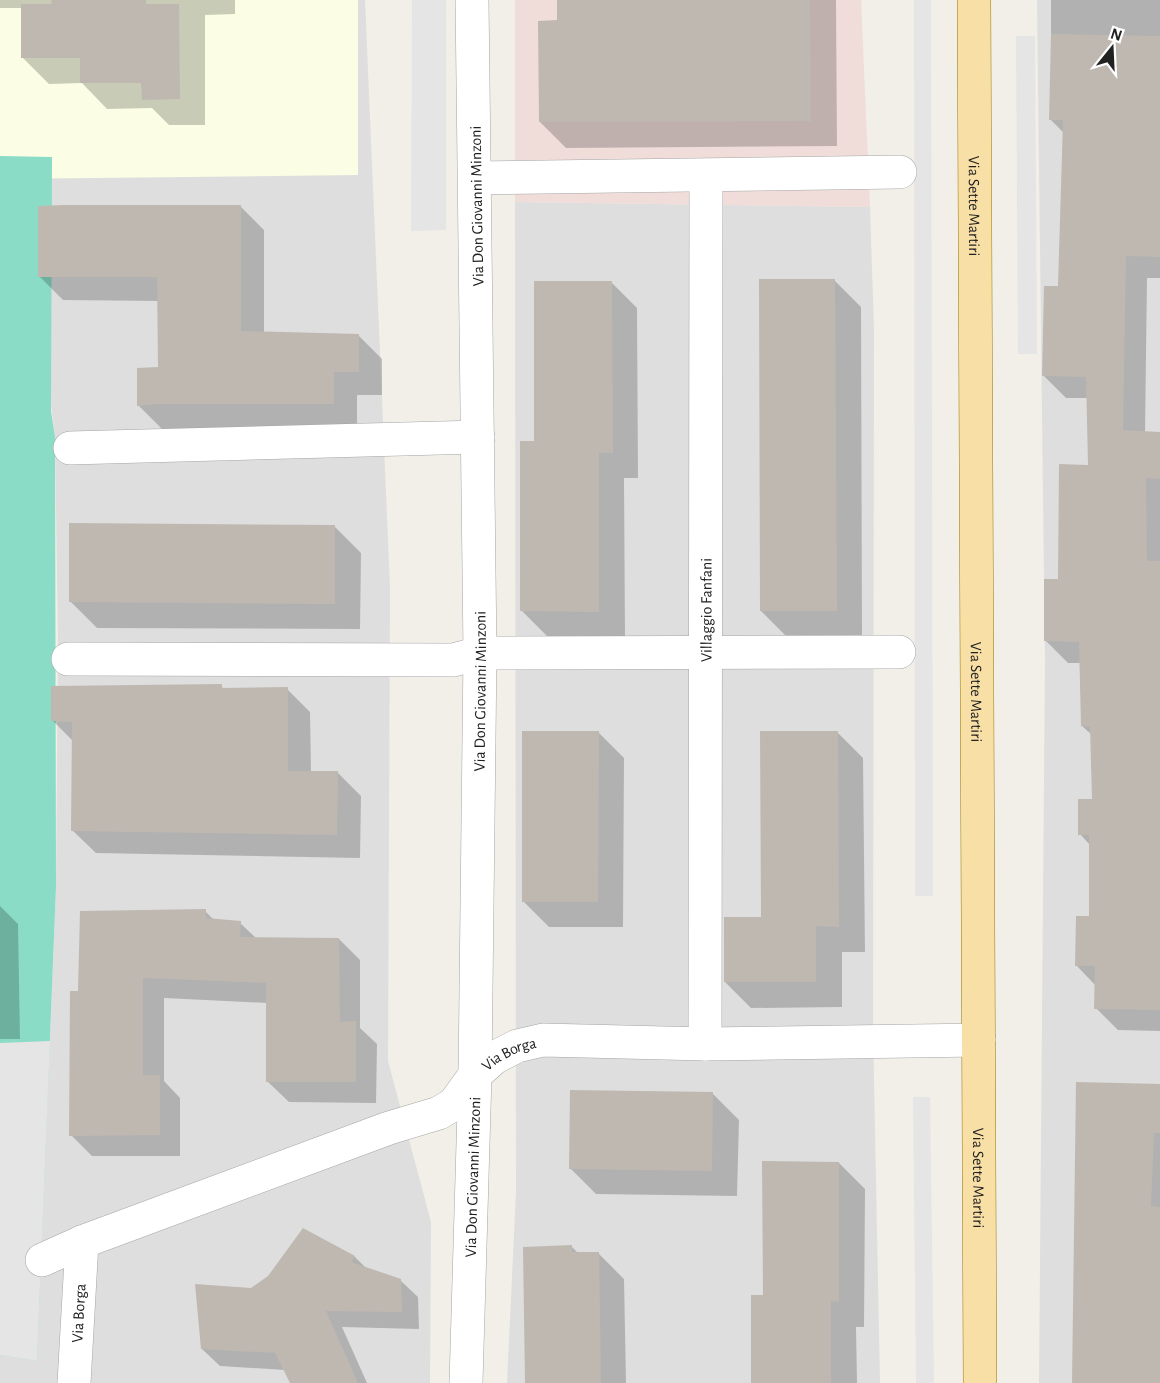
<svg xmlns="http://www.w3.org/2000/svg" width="1160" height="1383" viewBox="0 0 1160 1383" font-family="'Alegreya Sans',sans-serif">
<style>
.residential{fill:#dfdede}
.commercial{fill:#f0ddd9}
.education{fill:#fbfee4}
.pitch{fill:#8adcc6}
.parking{fill:#e5e5e5}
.shadow{fill:#0003}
.building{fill:#beb8b1}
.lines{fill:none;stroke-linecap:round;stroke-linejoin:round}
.minor-casing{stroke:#a5a5a5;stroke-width:34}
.major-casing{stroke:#977907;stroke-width:34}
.minor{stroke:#fff;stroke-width:33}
.major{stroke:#f8dfa6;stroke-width:33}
.labels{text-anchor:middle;stroke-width:5;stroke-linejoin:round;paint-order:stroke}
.street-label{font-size:16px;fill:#212121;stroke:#fff}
</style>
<rect width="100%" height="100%" fill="#f1efe8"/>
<g class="residential">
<polygon points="0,0 365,0 390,587 388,1061 431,1222 430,1383 0,1383 0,1355 37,1361 56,887 58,643 55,437"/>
<polygon points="1037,0 1160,0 1160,1383 1039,1383 1045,659"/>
<polygon points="515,202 870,207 874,330 873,1029 880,1383 507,1383 516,1192"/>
</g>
<polygon class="commercial" points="515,0 861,0 870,207 515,202"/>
<polygon class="education" points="0,0 358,0 358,175 0,179"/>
<polygon class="pitch" points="0,156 52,157 51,411 55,437 56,887 37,1361 0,1355"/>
<g class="parking">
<polygon points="412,0 446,0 446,230 411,231"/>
<polygon points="914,0 931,0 933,896 915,896"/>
<polygon points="1016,36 1035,36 1037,354 1018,354"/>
<polygon points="50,1041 37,1361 0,1355 0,1043"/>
<polygon points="913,1097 930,1097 934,1383 916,1383"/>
</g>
<g class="shadow">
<polygon points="0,0 235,0 235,14 205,15 205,125 169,125 152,108 107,109 82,83 49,84 23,58 22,8 0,8"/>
<polygon points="558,0 836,0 837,146 566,148 540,122 559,22"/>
<polygon points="1051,0 1160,0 1160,278 1147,278 1145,433 1160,433 1160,1031 1118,1030 1096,1008 1096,986 1076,965 1090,918 1090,845 1080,834 1094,801 1092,735 1082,726 1081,663 1068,663 1045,640 1090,467 1088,398 1066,398 1044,376 1059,288 1064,133 1051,120"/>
<polygon points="240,206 264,230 264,333 358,335 382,359 382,395 357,395 357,427 163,430 139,406 160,369 159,301 63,300 39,276"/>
<polygon points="835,281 861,307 862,636 787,637 761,611"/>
<polygon points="611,282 637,308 638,478 624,478 625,637 548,637 522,611 535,443"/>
<polygon points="335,527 361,553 360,629 97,628 71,602"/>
<polygon points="221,686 225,690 287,689 310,712 311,772 338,773 361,796 360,858 96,853 72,830 74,742 53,721"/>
<polygon points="598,732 624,758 623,927 549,927 523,901"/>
<polygon points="837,732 863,758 865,952 842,952 842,1007 751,1008 725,982 763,918"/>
<polygon points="0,906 18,924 20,1039 0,1039"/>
<polygon points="205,911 215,921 240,923 256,938 339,939 360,960 360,1028 377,1044 376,1103 289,1102 267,1081 268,1003 164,998 164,1081 180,1098 180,1156 92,1156 71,1135 80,993"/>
<polygon points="1160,1085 1160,1383 1073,1383"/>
<polygon points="713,1094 739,1120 737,1196 596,1194 570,1168"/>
<polygon points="839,1163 865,1189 864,1327 856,1327 857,1383 752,1383 764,1296"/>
<polygon points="303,1230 355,1257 367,1269 400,1280 418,1297 419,1329 342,1327 367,1383 292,1383 285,1370 220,1366 202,1349 252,1290 269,1278"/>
<polygon points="572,1247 578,1253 598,1253 624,1279 626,1383 526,1383"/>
</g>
<g class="building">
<polygon points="51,0 146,0 146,4 179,4 180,99 142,100 141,83 80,83 80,58 21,58 21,4 52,4"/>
<polygon points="557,0 810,0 811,121 539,122 538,21 557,20"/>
<polygon points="1051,34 1160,36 1160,257 1126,256 1123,430 1160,432 1160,479 1146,478 1147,561 1160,561 1160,1010 1094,1009 1095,966 1075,966 1076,916 1089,916 1089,835 1078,835 1078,799 1092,799 1090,727 1081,726 1079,642 1044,641 1044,579 1058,579 1059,464 1088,465 1086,377 1042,376 1044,286 1058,286 1063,120 1049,120"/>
<polygon points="64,205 241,205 241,331 359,334 359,372 334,372 334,404 158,404 137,406 137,368 158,367 157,277 38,277 38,206"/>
<polygon points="759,279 835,279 837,611 760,611"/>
<polygon points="534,281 612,281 613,453 599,453 599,612 520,611 520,441 534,441"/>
<polygon points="69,523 335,525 335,604 69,602"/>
<polygon points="222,684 222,688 288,687 288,771 338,771 337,835 71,831 72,722 51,721 51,686"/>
<polygon points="522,731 599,731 598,902 522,902"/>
<polygon points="760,731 838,731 839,927 816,926 816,982 724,982 724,917 761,917"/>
<polygon points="206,909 206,918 241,921 240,937 339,938 340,1022 356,1021 356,1082 266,1082 266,983 143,978 143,1075 160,1075 160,1135 69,1136 70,991 78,991 80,911"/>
<polygon points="1076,1082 1160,1084 1160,1133 1154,1133 1151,1206 1160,1207 1160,1383 1072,1383"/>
<polygon points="570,1090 713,1092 712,1171 569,1169"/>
<polygon points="762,1161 839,1162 839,1302 831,1301 831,1383 751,1383 751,1295 763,1295"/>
<polygon points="303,1228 355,1256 351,1262 401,1279 402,1312 326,1311 358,1383 290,1383 275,1353 201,1349 195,1284 251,1288 268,1276"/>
<polygon points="572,1245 572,1252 599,1252 601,1383 525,1383 523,1247"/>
</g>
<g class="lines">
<defs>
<g id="minor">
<polyline points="476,178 900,172"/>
<polyline points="70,448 478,437"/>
<polyline points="68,659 453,660 480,653 899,652"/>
<path id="s1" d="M705,1044L706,176"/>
<path id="s2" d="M42,1260L82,1242L389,1128L439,1113L454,1104L475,1075L494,1058L517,1046L543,1040L705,1044L979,1040"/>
<path id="s3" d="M74,1383L82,1242"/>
<path id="s4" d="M466,1383L475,1075L480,653L472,0"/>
</g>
<g id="major">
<path id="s5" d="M974,0L980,1383"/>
</g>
</defs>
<use href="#minor" class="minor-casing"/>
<use href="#major" class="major-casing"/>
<use href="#minor" class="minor"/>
<use href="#major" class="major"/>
</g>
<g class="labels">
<g class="street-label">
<text transform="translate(476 206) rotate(-91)" y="6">Via Don Giovanni Minzoni</text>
<text dy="6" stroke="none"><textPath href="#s5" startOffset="206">Via Sette Martiri</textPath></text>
<text dy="6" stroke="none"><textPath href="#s1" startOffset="434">Villaggio Fanfani</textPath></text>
<text dy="6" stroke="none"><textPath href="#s4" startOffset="692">Via Don Giovanni Minzoni</textPath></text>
<text dy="6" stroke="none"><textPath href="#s5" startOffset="692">Via Sette Martiri</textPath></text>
<text dy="6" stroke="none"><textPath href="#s2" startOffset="518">Via Borga</textPath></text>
<text dy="6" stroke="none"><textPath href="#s4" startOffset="206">Via Don Giovanni Minzoni</textPath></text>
<text dy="6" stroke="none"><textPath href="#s5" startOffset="1178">Via Sette Martiri</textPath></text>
<text dy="6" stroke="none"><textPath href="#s3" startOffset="70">Via Borga</textPath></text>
</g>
</g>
<g transform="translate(1112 48) rotate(18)" stroke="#ffffff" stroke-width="4.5" paint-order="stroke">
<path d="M0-4.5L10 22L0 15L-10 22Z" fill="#212121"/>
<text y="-9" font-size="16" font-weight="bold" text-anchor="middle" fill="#212121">N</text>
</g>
</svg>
